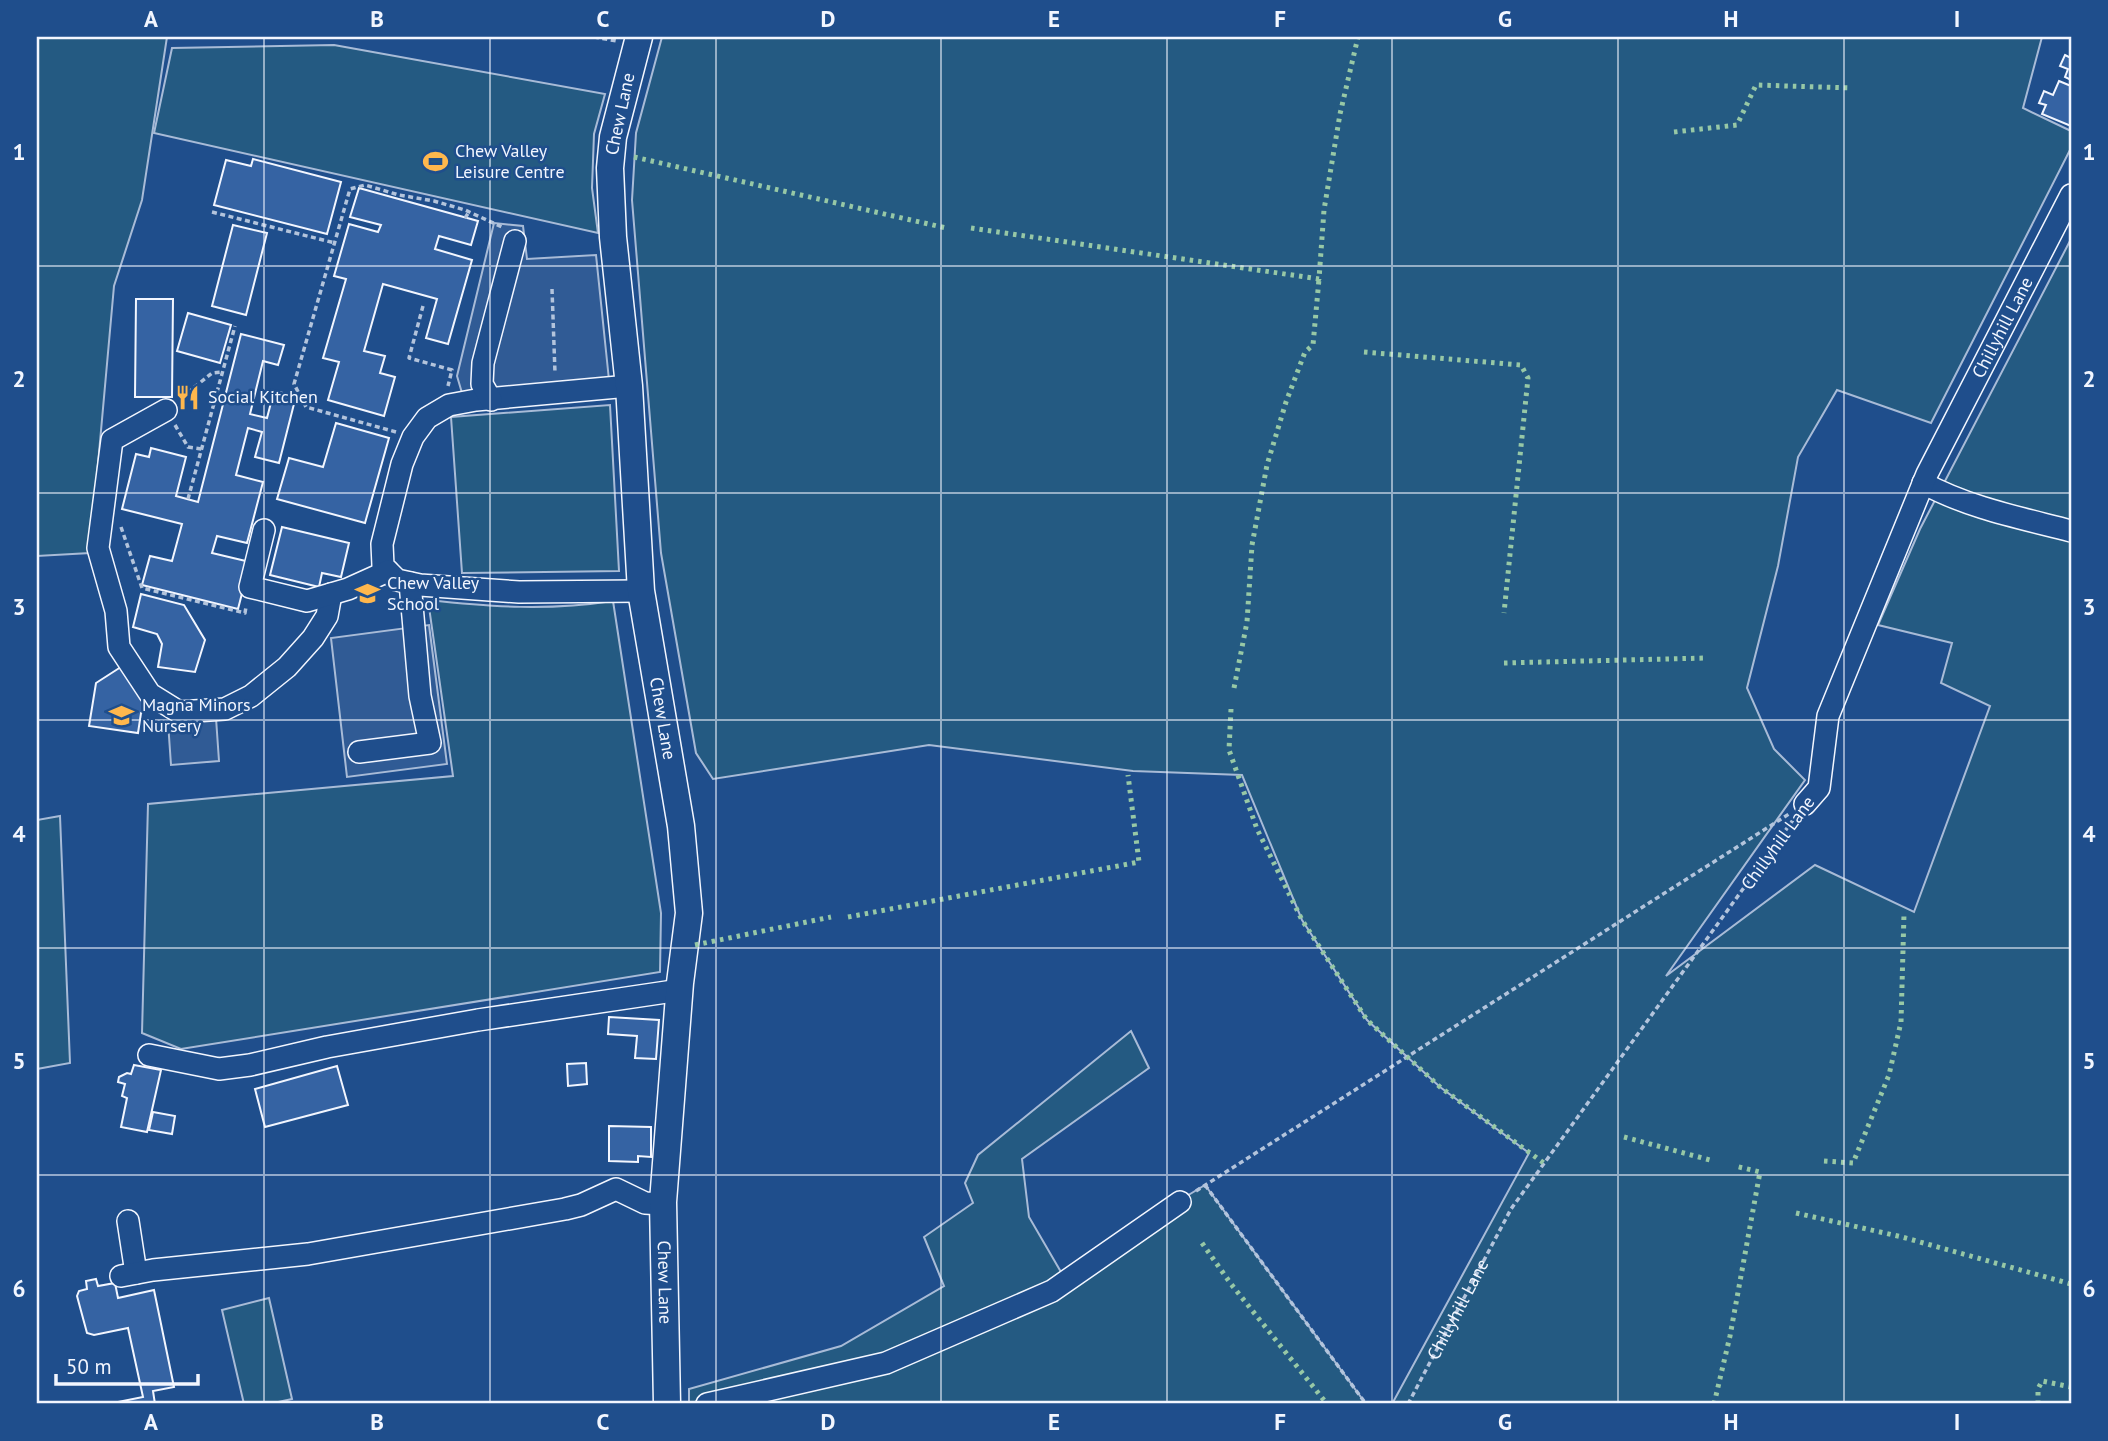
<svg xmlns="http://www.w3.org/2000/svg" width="2108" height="1441" viewBox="0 0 2108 1441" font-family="'PT Sans',sans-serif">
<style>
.green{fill:#245a82;stroke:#a8bbd7;stroke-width:2}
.parking{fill:#305b95;stroke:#a8bbd7;stroke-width:2}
.building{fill:#3563a3;stroke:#f2f6ff;stroke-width:2}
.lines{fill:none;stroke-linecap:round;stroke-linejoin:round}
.minor-casing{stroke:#f2f6ff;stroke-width:24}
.major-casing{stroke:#f2f6ff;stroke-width:29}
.path{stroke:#b3c4dc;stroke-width:3.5;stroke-dasharray:5 3.5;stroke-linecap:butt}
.minor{stroke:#1f4e8c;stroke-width:21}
.major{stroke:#1f4e8c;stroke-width:26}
.hedge{stroke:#97c8a6;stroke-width:5;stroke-dasharray:3.5 5;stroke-linecap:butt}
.grid{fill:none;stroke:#f2f6ff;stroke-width:2;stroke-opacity:0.55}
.labels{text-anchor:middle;stroke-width:5;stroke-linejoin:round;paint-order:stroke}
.street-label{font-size:18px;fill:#f2f6ff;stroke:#1f4e8c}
.poi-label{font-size:18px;fill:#f2f6ff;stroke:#1f4e8c;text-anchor:start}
.neatline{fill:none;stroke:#f2f6ff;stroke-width:2.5}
.grid-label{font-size:23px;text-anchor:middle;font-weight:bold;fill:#f2f6ff}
</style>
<rect width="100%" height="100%" fill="#1f4e8c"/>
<g class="green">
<polygon points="37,37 167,37 142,200 114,286 90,553 37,556"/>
<polygon points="662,37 2042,37 2023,108 2071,131 2071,148 1931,423 1837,390 1798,457 1778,566 1747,688 1774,749 1805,780 1666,976 1815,865 1914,912 1990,706 1941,683 1952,643 1878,625 1920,529 2071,239 2071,1404 1392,1404 1529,1153 1440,1087 1367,1020 1302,920 1242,775 1133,771 929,745 713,779 696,753 661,553 632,200 636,133"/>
<polygon points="334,45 605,94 594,134 592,188 598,233 154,133 172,48"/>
<polygon points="610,405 619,571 462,573 451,417"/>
<path d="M428,600C493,607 547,611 613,601L661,913L660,972L181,1049L142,1033L148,804L453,776Z"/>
<polygon points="60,816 70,1063 37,1069 37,820"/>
<polygon points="1131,1031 1149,1068 1022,1159 1029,1217 1061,1272 1205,1185 1366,1404 689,1404 689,1389 841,1346 944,1286 924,1237 973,1203 965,1183 978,1155"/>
<polygon points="269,1298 292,1399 269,1404 244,1404 222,1310"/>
</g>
<g class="parking">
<polygon points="494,223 523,226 527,259 596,255 609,380 462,393 457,376"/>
<polygon points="429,625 447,764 347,777 331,638"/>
<polygon points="216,718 219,761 171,765 168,722"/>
</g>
<g class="building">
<polygon points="2065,55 2071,58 2071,80 2065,77 2068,69 2060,66"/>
<polygon points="2059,81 2071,86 2071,126 2042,114 2046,105 2039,103 2044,91 2053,95"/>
<polygon points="253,159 341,182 327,234 214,205 226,160 251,166"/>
<polygon points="359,188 478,221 471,245 439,236 435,249 472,260 448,344 426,338 437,299 383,284 364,351 385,356 380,373 395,377 384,416 328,400 339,362 323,358 346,279 334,276 349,224 378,232 381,225 350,217"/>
<polygon points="233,225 267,233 246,315 212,306"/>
<polygon points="136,299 173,299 172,397 135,397"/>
<polygon points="188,313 231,325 220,363 177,351"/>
<polygon points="241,334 284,345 278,365 263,361 250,414 267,418 274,391 296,396 279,463 255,457 262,432 248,428 236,475 263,482 247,543 217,536 212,553 250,562 238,609 142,585 150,556 172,561 182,524 122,509 136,454 149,457 151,448 186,457 176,496 198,502"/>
<polygon points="336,423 389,438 365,523 277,499 289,458 323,467"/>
<polygon points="282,527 349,543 341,577 322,573 319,587 270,575"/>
<polygon points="141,594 184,605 205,640 195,672 158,667 162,644 157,634 133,627"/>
<polygon points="124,665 142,689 149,707 141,713 138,733 89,726 96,683"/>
<polygon points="609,1017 659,1020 656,1059 635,1058 637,1036 608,1034"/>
<polygon points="586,1063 587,1084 568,1086 567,1064"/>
<polygon points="134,1065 161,1070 147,1132 121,1127 127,1098 122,1096 125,1084 118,1082 119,1077 127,1073 131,1074"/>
<polygon points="337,1066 348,1105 265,1127 255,1089"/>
<polygon points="153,1112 175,1116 172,1134 149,1130"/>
<polygon points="609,1126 651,1127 651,1157 638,1156 638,1162 609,1161"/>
<polygon points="96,1279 98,1286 115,1283 118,1298 154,1290 174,1387 153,1391 155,1404 108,1404 143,1397 128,1328 94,1335 87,1333 77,1296 79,1291 87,1289 86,1281"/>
</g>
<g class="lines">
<defs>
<g id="minor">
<polyline points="629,386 476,400 449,405 427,418 413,437 402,464 382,544 383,566 397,580 420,585 519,592 641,591"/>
<polyline points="491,400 482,384 483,363 515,241"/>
<polyline points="166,410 112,440 98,548 116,611 119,647 150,694 179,712 225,709 251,696 287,667 313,638 327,616 331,594"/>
<path d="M1923,483C1969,508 2021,518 2071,531"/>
<polyline points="264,530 250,587 307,601 348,589 388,571"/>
<polyline points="359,752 430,743 420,696 410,583"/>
<path id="s2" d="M1805,804L1819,788L1828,716L1927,474L2071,195"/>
<polyline points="149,1055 219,1069 250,1065 327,1047 478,1020 680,990"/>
<polyline points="128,1221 136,1273"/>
<polyline points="121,1276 153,1270 308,1254 565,1209 581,1205 616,1189 645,1203 663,1204"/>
<polyline points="707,1404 886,1363 1052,1291 1180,1202"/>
</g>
<g id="major">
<path id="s3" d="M639,37L613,137L610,168L613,237L629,386L641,591L681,826L689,913L680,983L663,1202L667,1404"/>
</g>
</defs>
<use href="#minor" class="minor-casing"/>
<use href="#major" class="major-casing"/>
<g class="path">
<polyline points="594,37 617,41"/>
<polyline points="212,212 335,243"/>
<polyline points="465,218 469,212"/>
<polyline points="552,289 555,373"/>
<polyline points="423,306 409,358 452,370 448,386"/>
<polyline points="181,398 212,373 222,372"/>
<polyline points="175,425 188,447 202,449"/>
<polyline points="396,432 306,407 294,384 350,189 365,185 399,195 434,201 465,210 502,227"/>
<polyline points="188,499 235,326"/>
<polyline points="121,527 142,588 245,613 246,607"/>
<polyline points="1205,1185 1366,1404"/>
<polyline points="1196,1191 1789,814"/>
<path id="s1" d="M1408,1404L1511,1209L1793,820"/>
</g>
<use href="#minor" class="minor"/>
<use href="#major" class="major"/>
<g class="hedge">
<polyline points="1674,132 1737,125 1756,85 1852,88"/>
<polyline points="634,157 946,228"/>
<polyline points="971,228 1319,279 1324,210 1340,114 1358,37"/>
<polyline points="1364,352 1521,365 1528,378 1504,613"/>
<polyline points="1504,663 1707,658"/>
<polyline points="1234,688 1247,622 1252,545 1267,465 1286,402 1305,352 1313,345 1319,279"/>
<polyline points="1231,709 1229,750 1257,829 1302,920 1367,1020 1440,1087 1545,1164"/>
<polyline points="848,917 1139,862 1128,775"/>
<polyline points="695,945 831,917"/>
<polyline points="1624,1137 1710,1160"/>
<polyline points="1824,1161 1853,1163 1889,1075 1901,1022 1904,914"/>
<polyline points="1796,1213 1902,1237 2071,1284"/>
<polyline points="1202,1243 1231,1284 1327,1404"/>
<polyline points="1714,1404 1730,1336 1760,1172 1735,1166"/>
<polyline points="2038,1404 2038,1389 2042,1381 2071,1387"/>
</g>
</g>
<path class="grid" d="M264,37V1404M490,37V1404M716,37V1404M941,37V1404M1167,37V1404M1392,37V1404M1618,37V1404M1844,37V1404M37,266H2071M37,493H2071M37,720H2071M37,948H2071M37,1175H2071"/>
<defs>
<symbol id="stadium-bare" viewBox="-9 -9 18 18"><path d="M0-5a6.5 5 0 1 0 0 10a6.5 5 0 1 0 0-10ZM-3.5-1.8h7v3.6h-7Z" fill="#ffb74d" stroke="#1f4e8c" stroke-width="2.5" paint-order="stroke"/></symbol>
<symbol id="restaurant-bare" viewBox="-9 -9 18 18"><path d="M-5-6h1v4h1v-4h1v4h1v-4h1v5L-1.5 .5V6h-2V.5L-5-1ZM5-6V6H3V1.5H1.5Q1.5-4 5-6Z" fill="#ffb74d" stroke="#1f4e8c" stroke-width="2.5" paint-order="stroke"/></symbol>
<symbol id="school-bare" viewBox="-9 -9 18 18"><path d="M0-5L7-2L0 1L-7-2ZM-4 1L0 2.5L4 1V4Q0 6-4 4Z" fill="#ffb74d" stroke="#1f4e8c" stroke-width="2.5" paint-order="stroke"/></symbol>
</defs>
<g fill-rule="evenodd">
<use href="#stadium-bare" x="418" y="144" width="35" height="35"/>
<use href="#restaurant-bare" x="170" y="380" width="35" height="35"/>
<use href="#school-bare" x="350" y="576" width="35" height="35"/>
<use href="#school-bare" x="104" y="698" width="35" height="35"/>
</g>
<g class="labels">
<g class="street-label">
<text transform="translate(620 114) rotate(-78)" y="6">Chew Lane</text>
<text dy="6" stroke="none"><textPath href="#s2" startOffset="520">Chillyhill Lane</textPath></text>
<text dy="6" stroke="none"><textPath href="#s3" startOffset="688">Chew Lane</textPath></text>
<text transform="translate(1778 843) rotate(-54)" y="6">Chillyhill Lane</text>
<text dy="6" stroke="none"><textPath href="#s3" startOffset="1255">Chew Lane</textPath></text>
<text dy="6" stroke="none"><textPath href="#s1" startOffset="107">Chillyhill Lane</textPath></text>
</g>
<g class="poi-label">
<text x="455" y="157">Chew Valley<tspan x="455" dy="21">Leisure Centre</tspan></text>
<text x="208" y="403">Social Kitchen</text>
<text x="387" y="589">Chew Valley<tspan x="387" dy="21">School</tspan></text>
<text x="142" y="711">Magna Minors<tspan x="142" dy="21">Nursery</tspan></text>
</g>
</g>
<rect width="2108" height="1441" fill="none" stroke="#1f4e8c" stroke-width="77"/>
<path d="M56 1374v10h142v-10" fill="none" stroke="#f2f6ff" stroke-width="3.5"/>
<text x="66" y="1374" font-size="21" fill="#f2f6ff" stroke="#1f4e8c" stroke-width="5" paint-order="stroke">50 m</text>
<rect x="38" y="38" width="2032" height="1364" class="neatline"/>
<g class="grid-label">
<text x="151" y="27">A</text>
<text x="377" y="27">B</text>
<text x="603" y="27">C</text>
<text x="828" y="27">D</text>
<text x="1054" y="27">E</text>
<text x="1280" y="27">F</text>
<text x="1505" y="27">G</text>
<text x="1731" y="27">H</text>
<text x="1957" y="27">I</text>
<text x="19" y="160">1</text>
<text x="2089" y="160">1</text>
<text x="19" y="387">2</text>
<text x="2089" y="387">2</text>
<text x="19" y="615">3</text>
<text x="2089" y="615">3</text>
<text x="19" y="842">4</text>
<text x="2089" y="842">4</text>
<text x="19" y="1069">5</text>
<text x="2089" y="1069">5</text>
<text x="19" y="1297">6</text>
<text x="2089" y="1297">6</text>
<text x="151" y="1430">A</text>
<text x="377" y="1430">B</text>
<text x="603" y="1430">C</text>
<text x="828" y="1430">D</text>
<text x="1054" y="1430">E</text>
<text x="1280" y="1430">F</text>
<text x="1505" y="1430">G</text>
<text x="1731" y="1430">H</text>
<text x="1957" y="1430">I</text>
</g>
</svg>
